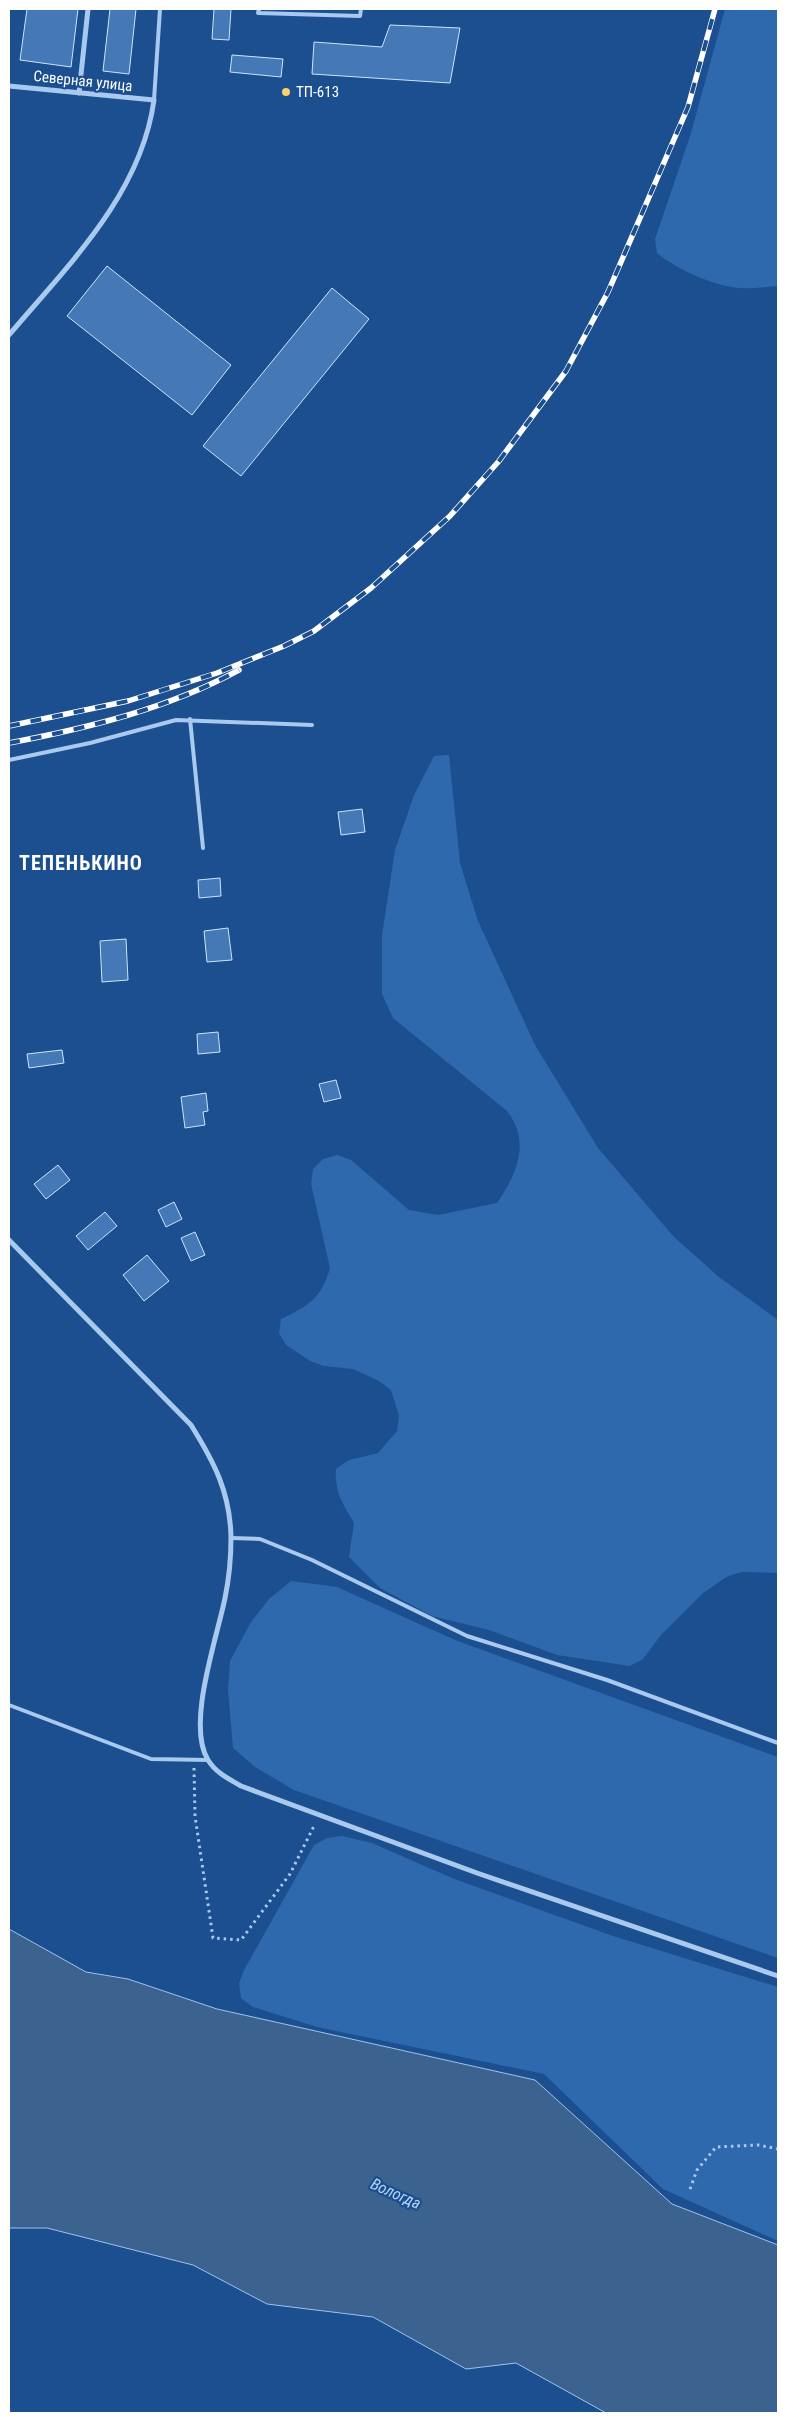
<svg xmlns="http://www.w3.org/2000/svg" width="787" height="2422" viewBox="0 0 787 2422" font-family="'Roboto Condensed',sans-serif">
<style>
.green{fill:#2e69ad}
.water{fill:#3c6290;stroke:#9cc4f0}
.building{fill:#4478b7;stroke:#cfe3fa}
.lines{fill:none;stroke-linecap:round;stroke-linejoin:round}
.path{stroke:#a9c9ee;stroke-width:3;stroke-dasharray:2.5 4;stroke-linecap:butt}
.lane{stroke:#a9c9ee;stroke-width:4}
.street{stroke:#a9c9ee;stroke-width:5}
.rail-casing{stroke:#fff;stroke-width:5.5}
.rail{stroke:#1b4f8f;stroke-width:4;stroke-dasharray:11;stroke-linecap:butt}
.poi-dot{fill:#ffd166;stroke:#1b4f8f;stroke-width:2}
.labels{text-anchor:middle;stroke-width:4.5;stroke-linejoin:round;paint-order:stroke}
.street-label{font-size:15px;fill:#fff;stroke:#1b4f8f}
.poi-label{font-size:15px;fill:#fff;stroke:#1b4f8f;text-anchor:start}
.water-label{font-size:16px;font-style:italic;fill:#b5d3f5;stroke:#1b4f8f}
.district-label{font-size:20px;font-weight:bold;letter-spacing:1px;fill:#fff;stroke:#1b4f8f}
</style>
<rect width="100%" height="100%" fill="#1b4f8f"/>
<g class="green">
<path d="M725,9H778V286C765,287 752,289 739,288C714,286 676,269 657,253L655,239L691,133Z"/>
<path d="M449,755L460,863L478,921L535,1045L598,1148L674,1237L719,1277L778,1320V1573L742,1572L728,1576L703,1593L661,1635L643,1659L630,1666L557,1655L489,1630L432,1616L380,1588L349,1557L354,1523C343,1504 334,1492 336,1469L349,1460L378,1453L397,1431L399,1416L391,1390L379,1381L353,1369L324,1366L310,1361L286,1345L279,1333L281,1319C308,1306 321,1299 330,1268L311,1184L313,1169L323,1159L337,1155L351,1160L409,1210L438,1215L497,1203C517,1174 531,1142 507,1111L393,1018L382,994V935L395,850L414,795L434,756Z"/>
<polygon points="291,1581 337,1587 455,1640 778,1757 778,1958 294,1790 255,1767 233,1748 228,1690 230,1661 251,1622 269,1599"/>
<polygon points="342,1836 372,1843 452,1878 613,1936 778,1987 778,2241 663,2189 544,2074 317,2027 253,2007 241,1998 239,1983 244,1970 314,1845 327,1838"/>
</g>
<polygon class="water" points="9,1929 86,1972 128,1979 217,2009 535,2080 672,2204 778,2245 778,2413 606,2413 516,2363 466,2369 373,2317 267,2304 193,2265 47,2228 9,2228"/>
<g class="building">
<polygon points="27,9 78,9 71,67 20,60"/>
<polygon points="110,9 136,9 129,74 103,71"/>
<polygon points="214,9 231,9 229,40 212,39"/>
<polygon points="390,25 460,28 450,83 312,74 314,42 382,47"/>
<polygon points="232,55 283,59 281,77 230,72"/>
<polygon points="107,266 231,365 192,415 67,316"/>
<polygon points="332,288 369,319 241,476 203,446"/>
<polygon points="362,809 365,832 341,835 338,812"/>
<polygon points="220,878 221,896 199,898 198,880"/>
<polygon points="228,928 232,960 207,962 204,931"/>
<polygon points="126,939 128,980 102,982 100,941"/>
<polygon points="218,1032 220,1052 198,1054 197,1034"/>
<polygon points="62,1050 64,1063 29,1068 27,1054"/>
<polygon points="336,1080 341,1098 324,1102 319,1084"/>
<polygon points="206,1093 208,1111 203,1112 205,1125 185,1128 181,1097"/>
<polygon points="58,1165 70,1180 46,1199 34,1184"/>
<polygon points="174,1202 182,1219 166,1227 158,1210"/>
<polygon points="105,1212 117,1226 88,1250 76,1236"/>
<polygon points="195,1232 205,1255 191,1261 181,1238"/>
<polygon points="147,1255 169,1281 144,1301 123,1275"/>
</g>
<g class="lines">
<g class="path">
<polyline points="194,1768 195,1816 213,1938 241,1940 290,1874 315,1824"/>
<polyline points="690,2189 697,2170 716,2147 758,2145 778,2149"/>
</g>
<g class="lane">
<polyline points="259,9 258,13 360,16 361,9"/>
<polyline points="154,100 160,9"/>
<polyline points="190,719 203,848"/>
<polyline points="9,760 90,743 176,720 312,725"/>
<polyline points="231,1538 260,1539 312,1560 467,1636 607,1680 778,1743"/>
<polyline points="9,1705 151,1759 208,1760"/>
</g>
<g class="street">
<path d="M9,86L154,100C141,195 68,265 9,335"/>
<polyline points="79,93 88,9"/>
<path d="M9,1240L191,1425C214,1462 230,1492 231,1537C231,1556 229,1579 225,1598C217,1638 186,1725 208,1760C216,1773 229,1779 241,1786L477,1873L778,1976"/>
</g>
<defs>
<g id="rail">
<polyline points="9,726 128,701 217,673 284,646 314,631 371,588 450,516 499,461 566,371 608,292 688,107 715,9"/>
<path d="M9,743C88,728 167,709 239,670"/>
</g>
</defs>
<use href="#rail" class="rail-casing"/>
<use href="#rail" class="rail"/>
</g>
<circle class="poi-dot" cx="286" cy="92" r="5"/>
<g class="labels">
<g class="street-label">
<text transform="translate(83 81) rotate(6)" y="5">Северная улица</text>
</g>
<g class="poi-label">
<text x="296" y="97">ТП-613</text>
</g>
<g class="water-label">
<text transform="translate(396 2193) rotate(24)" y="6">Вологда</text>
</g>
<g class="district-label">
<text x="81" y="870">ТЕПЕНЬКИНО</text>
</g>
</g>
<rect width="787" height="2422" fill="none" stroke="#ffffff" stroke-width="20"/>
</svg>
